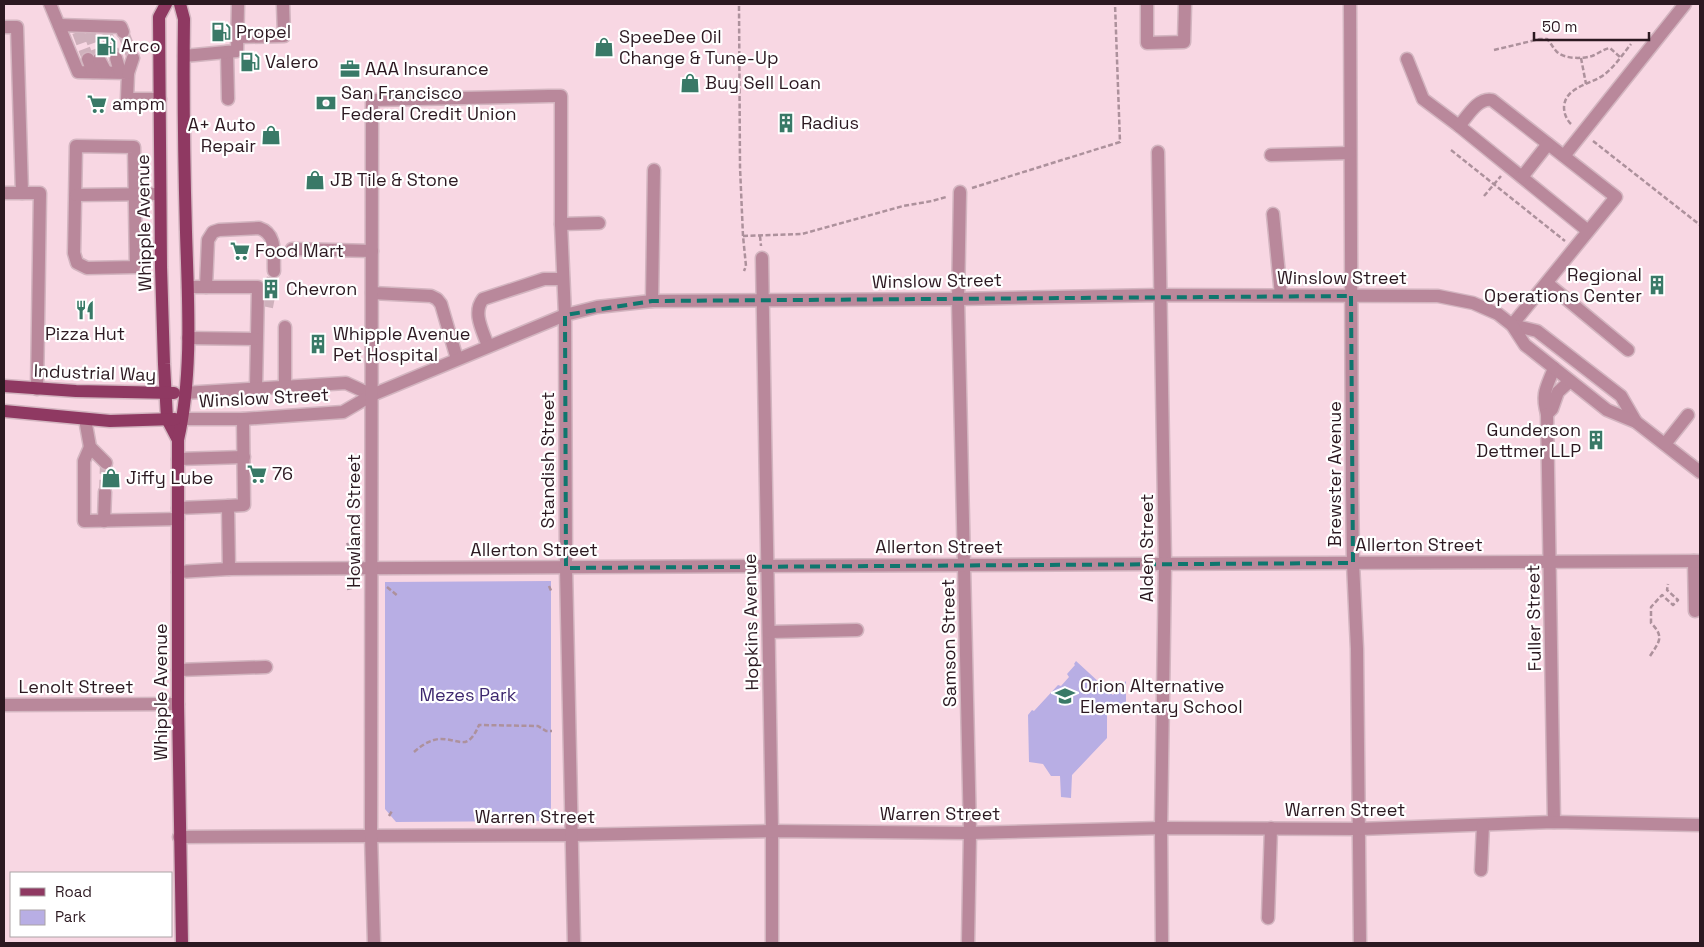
<svg xmlns="http://www.w3.org/2000/svg" width="1704" height="947" viewBox="0 0 1704 947" font-family="'Space Grotesk',sans-serif">
<style>
.green{fill:#b8aee4}
.lines{fill:none;stroke-linecap:round;stroke-linejoin:round}
.minor-tunnel{stroke:#cfb1bc;stroke-width:12;stroke-dasharray:12 6;stroke-linecap:butt}
.minor-casing{stroke:#d3b5c0;stroke-width:15}
.major-casing{stroke:#d3b5c0;stroke-width:15}
.path{stroke:#ad919c;stroke-width:2.5;stroke-dasharray:5 2.5;stroke-linecap:butt}
.minor{stroke:#b9889b;stroke-width:12}
.major{stroke:#8f3962;stroke-width:12}
.marked{fill:none;stroke:#0f766e;stroke-width:4;stroke-dasharray:10 6;stroke-linejoin:round}
.labels{text-anchor:middle;stroke-width:4.5;stroke-linejoin:round;paint-order:stroke}
.poi-label{font-size:18px;fill:#2c1921;stroke:#fff;text-anchor:start}
.street-label{font-size:18px;fill:#2c1921;stroke:#fff}
.park-label{font-size:18px;fill:#3d276e;stroke:#fff}
</style>
<rect width="100%" height="100%" fill="#f8d7e3"/>
<g class="green">
<polygon points="551,581 551,808 543,821 396,822 385,809 385,582"/>
<polygon points="1076,661 1113,695 1126,681 1126,709 1107,711 1107,738 1072,775 1071,798 1061,797 1060,776 1051,776 1043,764 1029,762 1028,715 1032,710 1034,711 1058,685 1061,686 1069,677 1067,674 1075,665 1074,664"/>
</g>
<g class="lines">
<g class="minor-tunnel">
<polyline points="78,32 88,59"/>
<polyline points="89,32 99,59"/>
<polyline points="123,32 133,58"/>
<polyline points="106,33 116,58"/>
<polyline points="267,307 274,271"/>
<polyline points="105,492 106,463"/>
</g>
<defs>
<g id="minor">
<polyline points="50,4 78,72 128,73 127,99 160,99"/>
<polyline points="1147,4 1147,43 1184,42 1185,4"/>
<polyline points="1350,4 1352,485 1353,563 1357,649 1360,943"/>
<polyline points="59,25 121,27 123,32"/>
<polyline points="4,27 17,27 22,193"/>
<polyline points="237,37 284,36 283,4"/>
<polyline points="227,52 228,99"/>
<polyline points="184,56 237,51 238,4"/>
<polyline points="116,58 120,72"/>
<polyline points="88,59 93,72"/>
<polyline points="99,59 106,72"/>
<polyline points="1407,59 1423,99 1459,126 1588,231"/>
<polyline points="128,73 133,58"/>
<path d="M1459,126C1467,117 1478,97 1492,100L1616,197L1512,325"/>
<polygon points="76,146 134,147 136,267 87,268 77,263 74,253"/>
<polyline points="1158,152 1165,564 1161,828 1162,943"/>
<polyline points="1271,155 1350,153"/>
<polyline points="1564,156 1685,4"/>
<polyline points="1522,177 1548,144"/>
<polyline points="960,192 958,299 970,833 968,943"/>
<polyline points="4,193 40,193 37,389"/>
<polyline points="76,195 160,194"/>
<polyline points="1273,214 1281,295"/>
<polyline points="561,224 599,223"/>
<polyline points="292,249 372,251"/>
<polyline points="762,258 772,831 772,943"/>
<polyline points="1547,283 1628,350"/>
<polyline points="188,287 258,287 256,387"/>
<path d="M206,287L208,240L213,232L219,230L259,228C278,234 273,255 274,271"/>
<polyline points="372,293 431,296 437,299 441,304 457,359"/>
<polyline points="652,301 654,170"/>
<polyline points="1512,325 1537,331 1621,396 1636,422"/>
<polyline points="188,338 256,339"/>
<path d="M488,346C483,331 472,313 483,299L544,279H563"/>
<path d="M1554,368C1547,387 1541,393 1547,414L1552,409L1558,392L1570,381"/>
<polyline points="285,386 285,327"/>
<polyline points="184,393 346,383 372,395"/>
<polyline points="1547,414 1554,822"/>
<polyline points="85,419 90,447 106,463"/>
<polyline points="182,419 243,419 343,412 372,395 565,315 597,307 652,301 958,299 1160,295 1438,296 1473,303 1498,314 1512,325 1525,345 1607,410 1636,422 1700,472"/>
<polyline points="1665,444 1688,415"/>
<polyline points="90,447 84,461 84,521 178,519"/>
<polyline points="178,459 244,457"/>
<polyline points="178,508 228,506"/>
<polyline points="104,521 105,492"/>
<polyline points="1694,561 1695,611"/>
<polyline points="229,569 228,506 244,505 243,419"/>
<polyline points="178,572 229,569 1700,561"/>
<polyline points="769,632 857,630"/>
<polyline points="178,670 266,667"/>
<polyline points="4,705 178,704"/>
<polyline points="179,837 572,835 772,831 970,833 1161,828 1359,829 1554,822 1700,825"/>
<polyline points="1481,870 1483,825"/>
<polyline points="1268,918 1271,828"/>
<polyline points="374,943 371,835 372,100 549,96 561,96 561,224 565,315 566,568 574,943"/>
</g>
<g id="major">
<polyline points="166,4 159,17 161,267 164,364 167,419 178,440"/>
<path d="M180,4L184,19C183,90 184,161 186,232C188,300 193,374 178,440V704L182,943"/>
<polyline points="4,386 76,391 174,393"/>
<polyline points="4,411 110,421 175,419"/>
</g>
</defs>
<use href="#minor" class="minor-casing"/>
<use href="#major" class="major-casing"/>
<g class="path">
<polyline points="739,6 740,167 743,236 746,266 744,271"/>
<path d="M1494,50L1540,39H1547C1551,43 1553,48 1557,52C1565,59 1582,59 1592,56C1598,54 1603,49 1610,48L1620,57"/>
<polyline points="1581,58 1586,84"/>
<path d="M1571,124C1566,119 1564,113 1564,107C1565,86 1593,84 1605,74C1615,66 1623,54 1631,44"/>
<polyline points="1593,141 1700,225"/>
<polyline points="1451,150 1565,241"/>
<polyline points="972,188 1120,142 1115,4"/>
<polyline points="1484,196 1501,176"/>
<polyline points="743,236 802,234 903,206 932,201 946,197"/>
<polyline points="760,236 761,246"/>
<polyline points="347,543 352,553"/>
<polyline points="549,586 552,593"/>
<polyline points="387,587 398,596"/>
<polyline points="347,589 352,588"/>
<path d="M1650,656C1659,642 1665,637 1651,623V607L1662,595L1673,605L1678,600L1667,590L1668,584"/>
<path d="M414,752C421,746 429,740 439,739C459,738 467,753 479,725L538,726L546,731H552"/>
<polyline points="389,816 392,811"/>
</g>
<use href="#minor" class="minor"/>
<use href="#major" class="major"/>
</g>
<path class="marked" d="M1351,296L1353,563L566,568L565,315L652,301Z"/>
<defs>
<symbol id="fuel-bare" viewBox="-9 -9 18 18"><path d="M-5.5-6h7V0h2V4h1.3V-2.5L3-4.5l.8-.8L6-3V5H2.5V1h-1V6h-7ZM-4.2-4.7v3.2H.2V-4.7Z" fill="#397967" stroke="#fff" stroke-width="2.5" paint-order="stroke"/></symbol>
<symbol id="shop-bare" viewBox="-9 -9 18 18"><path d="M-5-2.5h2.3a2.7 3.5 0 0 1 5.4 0H5L5.5 6h-11ZM-1.5-2.5h3a1.5 2.3 0 0 0-3 0Z" fill="#397967" stroke="#fff" stroke-width="2.5" paint-order="stroke"/></symbol>
<symbol id="office-bare" viewBox="-9 -9 18 18"><path d="M-6-3h4V-5.5h4V-3h4V5H-6ZM-1-4.5V-3h2v-1.5ZM-6 0V1H6V0Z" fill="#397967" stroke="#fff" stroke-width="2.5" paint-order="stroke"/></symbol>
<symbol id="bank-bare" viewBox="-9 -9 18 18"><path d="M-6-4H6V4H-6ZM0-2.3a2.3 2.3 0 1 0 0 4.6a2.3 2.3 0 1 0 0-4.6Z" fill="#397967" stroke="#fff" stroke-width="2.5" paint-order="stroke"/></symbol>
<symbol id="supermarket-bare" viewBox="-9 -9 18 18"><path d="M-6-5.5h2.5l.6 2H6L4.5 2H-2.5L-4.4-4H-6ZM-1.5 3.2a1.3 1.3 0 1 0 .1 0ZM3 3.2a1.3 1.3 0 1 0 .1 0Z" fill="#397967" stroke="#fff" stroke-width="2.5" paint-order="stroke"/></symbol>
<symbol id="building-bare" viewBox="-9 -9 18 18"><path d="M-4-6H4V6H1V3H-1V6H-4ZM-2.5-4.3h1.7v1.8h-1.7ZM.8-4.3h1.7v1.8H.8ZM-2.5-1h1.7V.8h-1.7ZM.8-1h1.7V.8H.8Z" fill="#397967" stroke="#fff" stroke-width="2.5" paint-order="stroke"/></symbol>
<symbol id="restaurant-bare" viewBox="-9 -9 18 18"><path d="M-5-6h1v4h1v-4h1v4h1v-4h1v5L-1.5 .5V6h-2V.5L-5-1ZM5-6V6H3V1.5H1.5Q1.5-4 5-6Z" fill="#397967" stroke="#fff" stroke-width="2.5" paint-order="stroke"/></symbol>
<symbol id="school-bare" viewBox="-9 -9 18 18"><path d="M0-5L7-2L0 1L-7-2ZM-4 1L0 2.5L4 1V4Q0 6-4 4Z" fill="#397967" stroke="#fff" stroke-width="2.5" paint-order="stroke"/></symbol>
</defs>
<g fill-rule="evenodd">
<use href="#fuel-bare" x="207" y="18" width="28" height="28"/>
<use href="#fuel-bare" x="92" y="32" width="28" height="28"/>
<use href="#shop-bare" x="590" y="33" width="28" height="28"/>
<use href="#fuel-bare" x="236" y="48" width="28" height="28"/>
<use href="#office-bare" x="336" y="55" width="28" height="28"/>
<use href="#shop-bare" x="676" y="69" width="28" height="28"/>
<use href="#bank-bare" x="312" y="89" width="28" height="28"/>
<use href="#supermarket-bare" x="83" y="90" width="28" height="28"/>
<use href="#building-bare" x="772" y="109" width="28" height="28"/>
<use href="#shop-bare" x="257" y="121" width="28" height="28"/>
<use href="#shop-bare" x="301" y="166" width="28" height="28"/>
<use href="#supermarket-bare" x="226" y="237" width="28" height="28"/>
<use href="#building-bare" x="1643" y="271" width="28" height="28"/>
<use href="#building-bare" x="257" y="275" width="28" height="28"/>
<use href="#restaurant-bare" x="71" y="296" width="28" height="28"/>
<use href="#building-bare" x="304" y="330" width="28" height="28"/>
<use href="#building-bare" x="1582" y="426" width="28" height="28"/>
<use href="#supermarket-bare" x="243" y="460" width="28" height="28"/>
<use href="#shop-bare" x="97" y="464" width="28" height="28"/>
<use href="#school-bare" x="1051" y="682" width="28" height="28"/>
</g>
<g class="labels">
<g class="poi-label">
<text x="236" y="38">Propel</text>
<text x="619" y="43">SpeeDee Oil<tspan x="619" dy="21">Change &amp; Tune-Up</tspan></text>
<text x="121" y="52">Arco</text>
<text x="265" y="68">Valero</text>
<text x="365" y="75">AAA Insurance</text>
<text x="705" y="89">Buy Sell Loan</text>
<text x="341" y="99">San Francisco<tspan x="341" dy="21">Federal Credit Union</tspan></text>
<text x="112" y="110">ampm</text>
<text x="801" y="129">Radius</text>
<text x="256" y="131" text-anchor="end">A+ Auto<tspan x="256" dy="21">Repair</tspan></text>
<text x="330" y="186">JB Tile &amp; Stone</text>
<text x="255" y="257">Food Mart</text>
<text x="1642" y="281" text-anchor="end">Regional<tspan x="1642" dy="21">Operations Center</tspan></text>
<text x="286" y="295">Chevron</text>
<text x="85" y="340" text-anchor="middle">Pizza Hut</text>
<text x="333" y="340">Whipple Avenue<tspan x="333" dy="21">Pet Hospital</tspan></text>
<text x="1581" y="436" text-anchor="end">Gunderson<tspan x="1581" dy="21">Dettmer LLP</tspan></text>
<text x="272" y="480">76</text>
<text x="126" y="484">Jiffy Lube</text>
<text x="1080" y="692">Orion Alternative<tspan x="1080" dy="21">Elementary School</tspan></text>
</g>
<g class="street-label">
<text transform="translate(144 223) rotate(-91)" y="6">Whipple Avenue</text>
<text x="1342" y="284">Winslow Street</text>
<text transform="translate(937 281) rotate(-1)" y="6">Winslow Street</text>
<text transform="translate(95 373) rotate(2)" y="6">Industrial Way</text>
<text transform="translate(264 398) rotate(-3)" y="6">Winslow Street</text>
<text transform="translate(548 460) rotate(-90)" y="6">Standish Street</text>
<text transform="translate(1335 474) rotate(-90)" y="6">Brewster Avenue</text>
<text transform="translate(354 521) rotate(-90)" y="6">Howland Street</text>
<text x="1419" y="551">Allerton Street</text>
<text x="939" y="553">Allerton Street</text>
<text transform="translate(1147 548) rotate(-90)" y="6">Alden Street</text>
<text x="534" y="556">Allerton Street</text>
<text transform="translate(1534 618) rotate(-91)" y="6">Fuller Street</text>
<text transform="translate(751 622) rotate(-91)" y="6">Hopkins Avenue</text>
<text transform="translate(949 643) rotate(-91)" y="6">Samson Street</text>
<text x="76" y="693">Lenolt Street</text>
<text transform="translate(161 692) rotate(-90)" y="6">Whipple Avenue</text>
<text x="1345" y="816">Warren Street</text>
<text x="940" y="820">Warren Street</text>
<text x="535" y="823">Warren Street</text>
</g>
<g class="park-label">
<text x="468" y="701">Mezes Park</text>
</g>
</g>
<rect width="1704" height="947" fill="none" stroke="#2c1921" stroke-width="10"/>
<rect x="10" y="872" width="162" height="65" fill="#ffffff" stroke="#aba3a6"/>
<rect x="20" y="888" width="25" height="8" fill="#8f3962" stroke="#aba3a6"/>
<text x="55" y="897" font-size="15" fill="#2c1921">Road</text>
<rect x="20" y="910" width="25" height="15" fill="#b8aee4" stroke="#aba3a6"/>
<text x="55" y="922" font-size="15" fill="#2c1921">Park</text>
<path d="M1534 32v8h115v-8" fill="none" stroke="#2c1921" stroke-width="2.5"/>
<text x="1542" y="32" font-size="15" fill="#2c1921" stroke="#ffffff" stroke-width="4" paint-order="stroke">50 m</text>
</svg>
